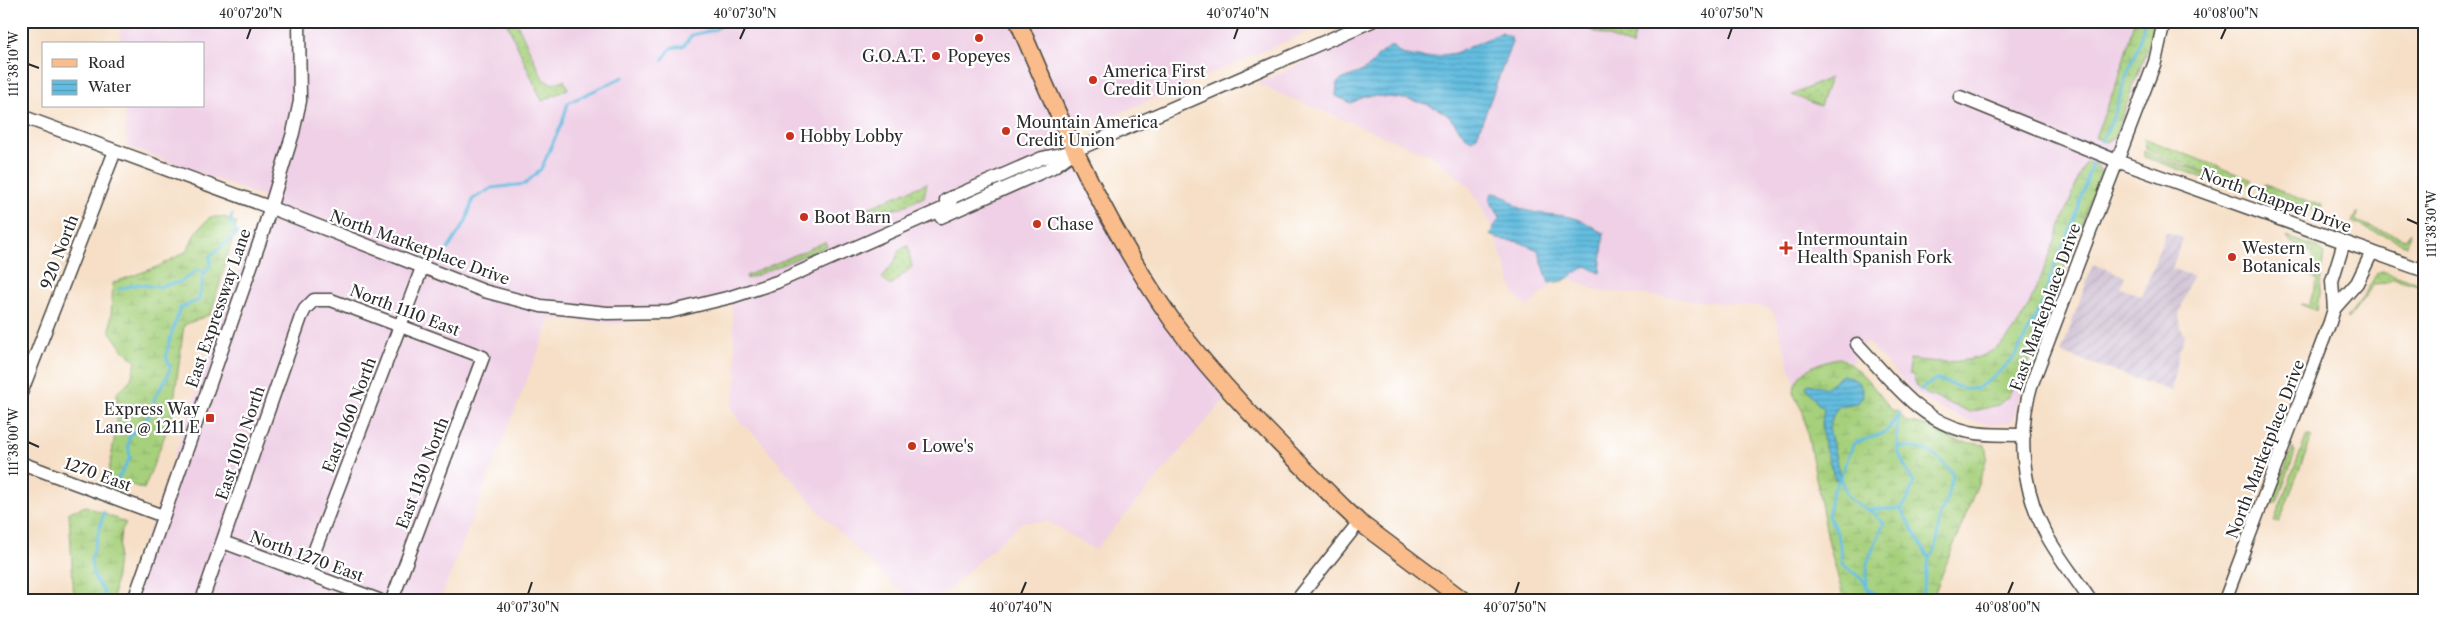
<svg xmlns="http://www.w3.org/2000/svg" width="2446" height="621" viewBox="0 0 2446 621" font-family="'Libre Caslon Text',serif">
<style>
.built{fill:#efd0e6}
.industrial{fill:url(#industrial-furrows)}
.grass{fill:url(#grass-dots);stroke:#687e54}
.wetland{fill:url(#wetland-marsh);stroke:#687e54}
.water{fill:url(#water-rules);stroke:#477486}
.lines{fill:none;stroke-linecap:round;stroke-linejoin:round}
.stream{stroke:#63bde0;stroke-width:3}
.minor-casing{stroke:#494642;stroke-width:15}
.major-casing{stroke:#494642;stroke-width:19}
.minor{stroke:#fff;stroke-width:12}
.major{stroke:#f9bc8a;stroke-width:16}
.ticks{fill:none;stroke:#2b2b2b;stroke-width:2}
.poi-dot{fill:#c8321e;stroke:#fff;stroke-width:2}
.labels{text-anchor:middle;stroke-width:4.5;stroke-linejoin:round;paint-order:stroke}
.poi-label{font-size:16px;fill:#2b2b2b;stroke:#fff;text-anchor:start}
.street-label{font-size:16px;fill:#2b2b2b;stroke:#fff}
.neatline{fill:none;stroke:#2b2b2b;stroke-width:2}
.ticks-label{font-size:12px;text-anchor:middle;fill:#2b2b2b}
</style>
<defs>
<pattern id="industrial-furrows" width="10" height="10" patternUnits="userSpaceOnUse" patternTransform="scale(1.25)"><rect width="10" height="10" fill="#cdbed2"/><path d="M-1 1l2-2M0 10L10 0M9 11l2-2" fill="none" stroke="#b0a3b4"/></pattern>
<pattern id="grass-dots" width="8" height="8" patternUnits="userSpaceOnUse" patternTransform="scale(1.25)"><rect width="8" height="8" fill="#a6d07c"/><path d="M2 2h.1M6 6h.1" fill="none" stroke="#8fb36b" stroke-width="1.8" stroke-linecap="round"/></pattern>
<pattern id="wetland-marsh" width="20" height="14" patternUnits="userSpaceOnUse" patternTransform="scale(1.25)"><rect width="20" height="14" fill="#a6d07c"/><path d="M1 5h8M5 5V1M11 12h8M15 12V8" fill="none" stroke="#8fb36b"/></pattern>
<pattern id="water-rules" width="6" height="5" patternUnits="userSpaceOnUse" patternTransform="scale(1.25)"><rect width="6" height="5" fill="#63bde0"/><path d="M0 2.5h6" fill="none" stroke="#529ab6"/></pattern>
</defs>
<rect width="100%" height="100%" fill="#fff"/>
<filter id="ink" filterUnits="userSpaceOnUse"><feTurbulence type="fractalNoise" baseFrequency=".02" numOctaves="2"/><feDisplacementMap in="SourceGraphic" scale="10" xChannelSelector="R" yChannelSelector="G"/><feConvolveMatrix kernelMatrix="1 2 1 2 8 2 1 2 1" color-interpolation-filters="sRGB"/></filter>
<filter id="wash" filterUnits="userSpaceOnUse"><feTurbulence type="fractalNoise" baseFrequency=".0096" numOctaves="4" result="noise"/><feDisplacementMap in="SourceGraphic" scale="20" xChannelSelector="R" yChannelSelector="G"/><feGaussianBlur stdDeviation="1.12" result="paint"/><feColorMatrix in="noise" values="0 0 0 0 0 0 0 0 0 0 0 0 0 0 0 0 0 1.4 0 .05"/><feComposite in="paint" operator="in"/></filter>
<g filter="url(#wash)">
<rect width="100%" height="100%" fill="#f6dfc6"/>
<g class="built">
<polygon points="120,21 1333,21 1067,136 1158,297 1231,392 1095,550 1049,522 1022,522 943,594 915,599 895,587 823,516 755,435 740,422 731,408 737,377 731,297 619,324 551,319 440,600 125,600 263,197 127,146 124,106 204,106 204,44 120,44"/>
<polygon points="1394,21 2154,21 2147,56 2024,376 2014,418 2009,423 1995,424 1968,421 1933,405 1910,388 1867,342 1855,354 1853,364 1846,359 1820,363 1800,376 1795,385 1774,314 1769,308 1596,290 1561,275 1528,307 1515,295 1490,222 1469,186 1432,156 1257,84"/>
</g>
<polygon class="industrial" points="2166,232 2183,238 2172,268 2192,276 2179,314 2180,327 2185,335 2179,352 2171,391 2061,353 2093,264 2125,276 2120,288 2142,296"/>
<g class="grass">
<polygon points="506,21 516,21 543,79 553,84 564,80 568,89 542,101"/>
<polygon points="1589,21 1603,21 1635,34 1632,46 1588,29"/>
<polygon points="1830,78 1820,106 1792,95"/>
<polygon points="2144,138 2252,180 2245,186 2239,182 2212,176 2190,165 2169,160 2146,149"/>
<polygon points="2144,151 2167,162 2193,168 2212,178 2232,182 2244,187 2238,190 2144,157"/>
<polygon points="927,183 924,197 897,209 894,207 895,209 891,211 889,207 885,209 887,213 868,221 856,213"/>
<polygon points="2264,184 2310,203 2322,204 2320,213 2265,193"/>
<polygon points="2357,212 2356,221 2405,239 2411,232 2407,245 2352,222"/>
<path d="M2287,237L2318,248L2324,253L2317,311L2300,304L2308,305L2318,280L2310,276C2316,252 2312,251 2290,242Z"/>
<polygon points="825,242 827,246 747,279 746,276"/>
<polygon points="908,246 912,267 890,286 882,278 895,261 899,250"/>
<polygon points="2382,271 2424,285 2425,287 2393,278 2387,283 2374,284 2348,319 2347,318 2363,297 2377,273"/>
<polygon points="2307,435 2312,437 2279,522 2274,521"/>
<polygon points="2293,447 2295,453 2277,503 2271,506"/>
</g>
<g class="wetland">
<polygon points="2134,21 2154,21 2152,35 2114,139 2105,142 2095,137 2119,77"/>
<path d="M2088,162L2097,165L2101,173L2026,368L2015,381L2009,396L1998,405L1970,412L1924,393L1917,387L1913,375L1909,374L1910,359C1994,371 2014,345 2043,272C2055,241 2067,210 2078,179L2085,163Z"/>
<polygon points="210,217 224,217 237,223 211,314 184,325 172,417 144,489 108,477 117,422 117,393 131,379 136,362 122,349 110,332 113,283 159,266 187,251 195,233"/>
<path d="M1838,358C1857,362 1879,395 1892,410L1897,411L1903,417L1904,421L1924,425L1957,441L1985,445L1987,456L1983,471L1932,600H1844L1829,544L1803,412L1794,395C1794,390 1795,383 1798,379C1805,367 1826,360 1838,358Z"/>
<polygon points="86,506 126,523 121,531 113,600 74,600 69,512"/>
</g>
<g class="water">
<path d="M1501,33L1511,37L1512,42L1477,136L1472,140C1459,135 1457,123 1447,115C1428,100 1398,98 1375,96H1366L1351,103L1336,96L1337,83C1346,76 1357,75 1366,69C1376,63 1376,52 1393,46L1401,54L1424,58L1455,53Z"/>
<path d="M1492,193C1510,194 1509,204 1522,209C1540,216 1562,213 1580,220C1589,223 1595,230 1604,233L1600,273L1586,266L1563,281L1549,283L1538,250L1519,242L1498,239L1490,234L1500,217L1489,199Z"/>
<path d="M1842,375C1854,377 1863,383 1863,396L1858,403L1839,406L1834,413L1829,427L1840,478L1835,480C1827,450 1818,441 1824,408L1817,403L1806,386L1809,384L1825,388Z"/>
</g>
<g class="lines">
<g class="stream">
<polyline points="663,60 671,48 683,46 692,35 714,30 730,21"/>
<path d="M2101,141C2114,122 2118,101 2125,80C2132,58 2142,45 2144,21"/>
<polyline points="448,249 466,221 473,199 492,188 525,184 541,169 562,123 568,103 623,77"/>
<polyline points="119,289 138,284 156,287 181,282 197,270 204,272"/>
<polyline points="1920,390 1936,379 1962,388 1976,389 1994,377 2016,355 2045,298 2053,268 2074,222 2092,163"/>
<path d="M1899,416C1893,446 1899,457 1914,483L1907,501L1901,509L1929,559L1921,600"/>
<path d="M1898,447C1926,447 1936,452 1953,474L1946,502L1940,514L1936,548L1929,558"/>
<path d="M1840,478L1832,493L1828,516C1839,532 1841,544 1842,564L1862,579L1866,585"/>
<path d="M117,480L130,458L128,444L129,437L151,414L155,397L167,377L170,368L166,356C169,339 175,324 180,308L199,300L203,276L210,266V256L236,235L237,232L230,222L232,215"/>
<polyline points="1869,509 1901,509"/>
<polyline points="103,600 104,593 93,575 91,560 104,512"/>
<polyline points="1883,600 1867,588 1867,563 1884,523 1875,514 1849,499 1840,478 1854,443 1885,433 1900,413"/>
</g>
</g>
</g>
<g filter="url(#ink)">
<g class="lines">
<defs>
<g id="minor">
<polyline points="1960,97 2117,161 2425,271"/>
<polyline points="21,116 269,207 484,291 541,306 607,313 669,312 731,297 777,282 949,206 952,197"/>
<polyline points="946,200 1042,158 1074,151 1372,21"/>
<polyline points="941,217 1053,167 1071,154"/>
<polyline points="2334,309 2357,283 2372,252"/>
<path d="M1857,344C1891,379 1919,422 1970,432C1987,436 2006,434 2024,435"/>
<polyline points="21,393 115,151"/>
<polyline points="21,463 163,516"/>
<polyline points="223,542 379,600"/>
<polyline points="306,573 422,268"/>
<polyline points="134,600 262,235 293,133 300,101 299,21"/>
<polyline points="202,600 301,317 305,309 314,300 331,300 483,357 392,600"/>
<polyline points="1297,600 1359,522"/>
<path d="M2090,600C2075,577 2057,556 2045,532C2022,488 2017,434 2031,386L2155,62L2164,21"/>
<polyline points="2225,600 2330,322 2334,309 2332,281 2344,242"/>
</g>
<path id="major" d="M1018,21C1062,126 1108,230 1174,323C1223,390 1284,448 1343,507L1359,522L1463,600"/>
</defs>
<use href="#minor" class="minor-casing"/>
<use href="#major" class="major-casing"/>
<use href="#minor" class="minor"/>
<use href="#major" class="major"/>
</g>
</g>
<path class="ticks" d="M247,39L251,28M740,39L745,28M1234,39L1238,28M1728,39L1732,28M2221,39L2226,28M28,64L39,68M2407,219L2418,224M28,442L39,447M528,594L532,582M1021,594L1026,582M1515,594L1519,582M2008,594L2013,582"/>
<g class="poi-dot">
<circle cx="979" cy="38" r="5"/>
<circle cx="936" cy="56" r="5"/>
<circle cx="1093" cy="80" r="5"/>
<circle cx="1006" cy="131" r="5"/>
<circle cx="790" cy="136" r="5"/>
<circle cx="804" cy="217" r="5"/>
<circle cx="1037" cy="224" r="5"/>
<path d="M1783.5 240.5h5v5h5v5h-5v5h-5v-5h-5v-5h5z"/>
<circle cx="2232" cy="257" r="5"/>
<rect x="205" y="413" width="10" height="10" rx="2.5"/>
<circle cx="912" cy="446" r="5"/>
</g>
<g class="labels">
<g class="poi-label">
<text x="926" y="62" text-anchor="end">G.O.A.T.</text>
<text x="979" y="62" text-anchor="middle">Popeyes</text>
<text x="1103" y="77">America First<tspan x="1103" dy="18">Credit Union</tspan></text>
<text x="1016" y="128">Mountain America<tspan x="1016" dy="18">Credit Union</tspan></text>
<text x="800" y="142">Hobby Lobby</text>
<text x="814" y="223">Boot Barn</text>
<text x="1047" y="230">Chase</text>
<text x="1797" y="245">Intermountain<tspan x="1797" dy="18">Health Spanish Fork</tspan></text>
<text x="2242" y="254">Western<tspan x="2242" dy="18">Botanicals</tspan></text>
<text x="200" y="415" text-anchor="end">Express Way<tspan x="200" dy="18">Lane @ 1211 E</tspan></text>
<text x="922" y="452">Lowe's</text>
</g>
<g class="street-label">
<text transform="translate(2276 200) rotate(20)" y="6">North Chappel Drive</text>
<text transform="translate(420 247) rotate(20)" y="6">North Marketplace Drive</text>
<text transform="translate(59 252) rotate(-69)" y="6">920 North</text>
<text transform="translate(2045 307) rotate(-70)" y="6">East Marketplace Drive</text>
<text transform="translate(218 308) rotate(-71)" y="6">East Expressway Lane</text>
<text transform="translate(405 310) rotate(21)" y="6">North 1110 East</text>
<text transform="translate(349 415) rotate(-69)" y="6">East 1060 North</text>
<text transform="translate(240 443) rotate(-71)" y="6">East 1010 North</text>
<text transform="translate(2265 449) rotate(-69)" y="6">North Marketplace Drive</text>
<text transform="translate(422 473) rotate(-69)" y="6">East 1130 North</text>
<text transform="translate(98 474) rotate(20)" y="6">1270 East</text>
<text transform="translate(307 556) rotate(20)" y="6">North 1270 East</text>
</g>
</g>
<rect width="2446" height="621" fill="none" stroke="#fff" stroke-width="55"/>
<rect x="42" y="42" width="162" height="65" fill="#ffffff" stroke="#aaaaaa"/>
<rect x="52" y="59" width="25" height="8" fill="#f9bc8a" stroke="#aaaaaa"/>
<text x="88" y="68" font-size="15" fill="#2b2b2b">Road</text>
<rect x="52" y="80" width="25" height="15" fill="url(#water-rules)" stroke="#aaaaaa"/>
<text x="88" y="92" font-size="15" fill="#2b2b2b">Water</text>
<rect x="28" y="28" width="2390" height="566" class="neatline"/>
<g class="ticks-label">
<text x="251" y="18">40°07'20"N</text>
<text x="745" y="18">40°07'30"N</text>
<text x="1238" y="18">40°07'40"N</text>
<text x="1732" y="18">40°07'50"N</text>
<text x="2226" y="18">40°08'00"N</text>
<text transform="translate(14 64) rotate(-90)" y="4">111°38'10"W</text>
<text transform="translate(2432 224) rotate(-90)" y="4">111°38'30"W</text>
<text transform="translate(14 442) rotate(-90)" y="4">111°38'00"W</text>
<text x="528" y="612">40°07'30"N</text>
<text x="1021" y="612">40°07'40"N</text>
<text x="1515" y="612">40°07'50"N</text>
<text x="2008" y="612">40°08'00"N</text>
</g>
</svg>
